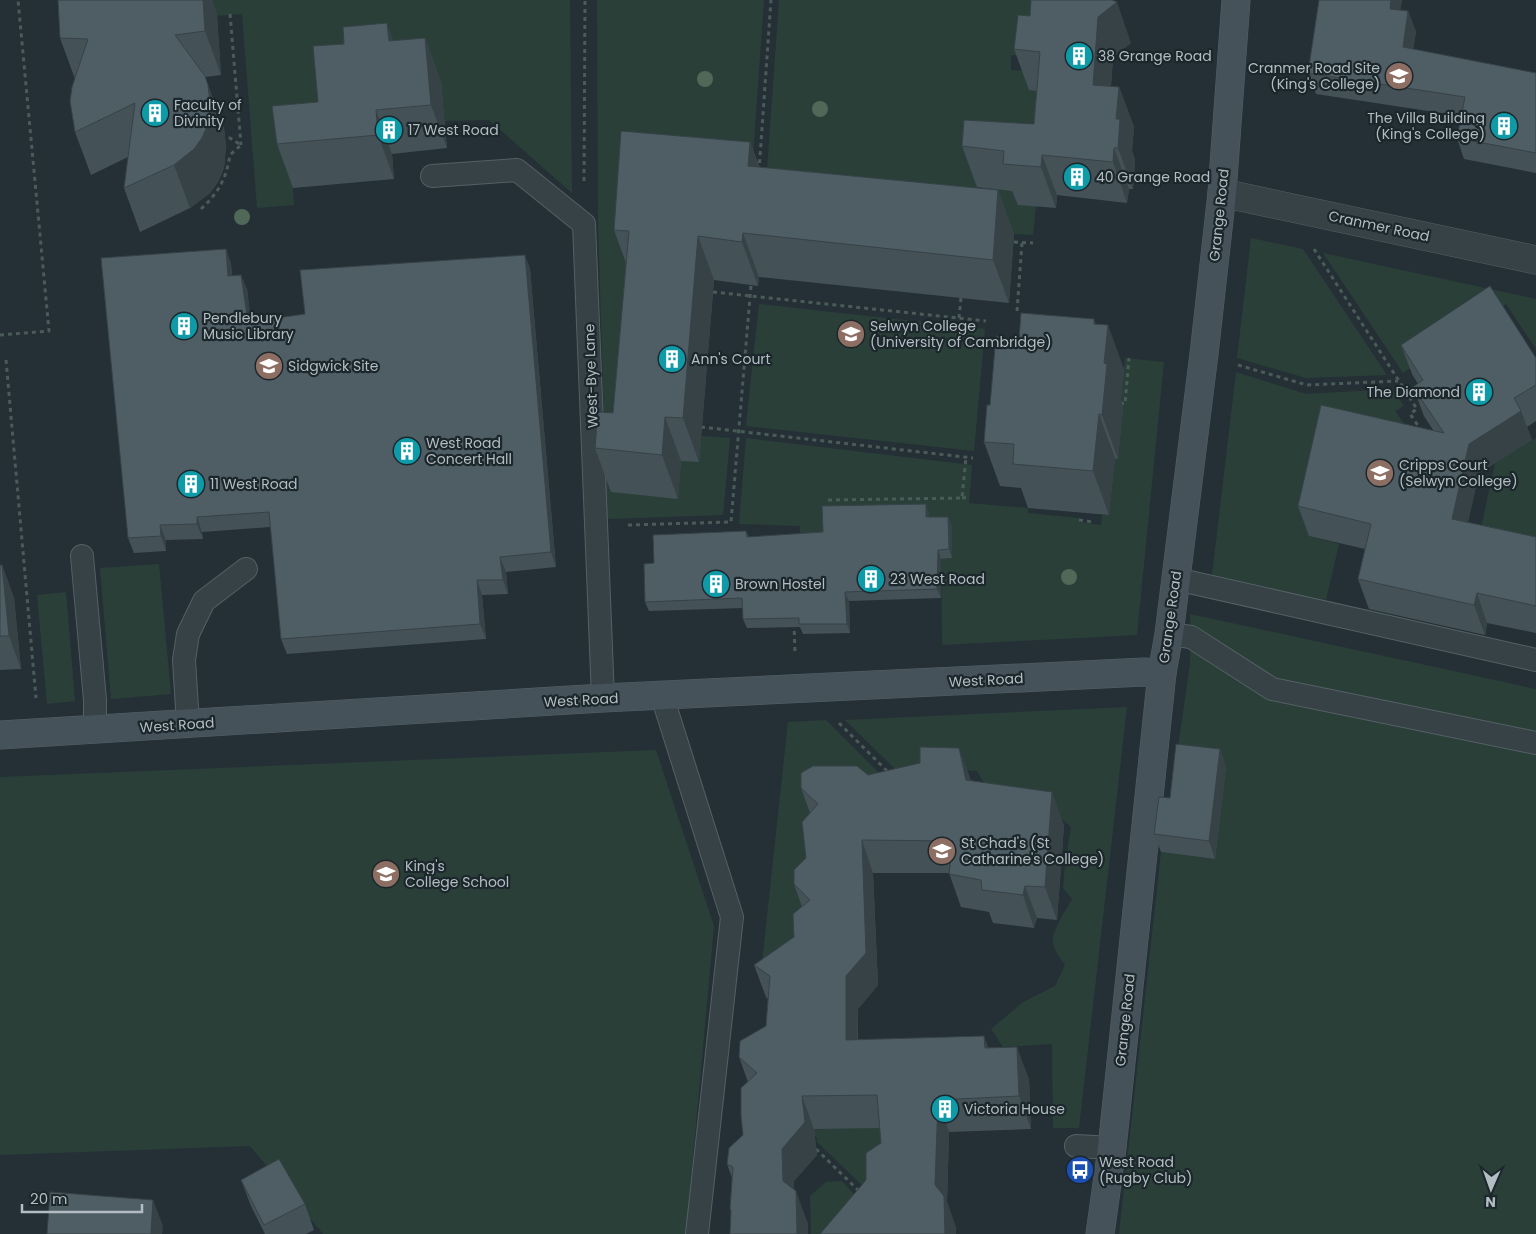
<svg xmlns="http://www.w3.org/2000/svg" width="1536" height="1234" viewBox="0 0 1536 1234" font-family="Poppins,sans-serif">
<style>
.green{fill:#2b3f39}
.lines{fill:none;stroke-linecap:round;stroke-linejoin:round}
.lane-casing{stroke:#556065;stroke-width:24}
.street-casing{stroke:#556065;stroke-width:29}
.secondary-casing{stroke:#556065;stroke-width:29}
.path{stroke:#4a5b59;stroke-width:3;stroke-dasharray:4 4;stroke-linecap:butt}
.lane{stroke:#374247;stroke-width:22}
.street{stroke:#374247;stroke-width:28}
.secondary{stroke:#45525a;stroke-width:28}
.tree{fill:#506858}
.wall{fill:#445157}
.shaded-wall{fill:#374247}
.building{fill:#4f5e65;stroke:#374247}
.labels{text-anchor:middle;stroke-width:4.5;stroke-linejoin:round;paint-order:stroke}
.poi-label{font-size:14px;fill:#b2bdc3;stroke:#1c272c;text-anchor:start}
.street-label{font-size:14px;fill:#b2bdc3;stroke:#1c272c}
</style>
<rect width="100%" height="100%" fill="#243036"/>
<g class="green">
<polygon points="120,0 570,0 572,193 489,120 445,121 440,82 293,188 294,205 257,208 242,14 160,20"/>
<polygon points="597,0 764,0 751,184 637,175 678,499 681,461 699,461 701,436 730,438 723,515 607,519 598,223"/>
<polygon points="779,0 1048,0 1045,57 1011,55 1011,70 1031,71 1054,92 1018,204 1036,206 1033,235 1014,234 766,185"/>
<polygon points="1251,238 1303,249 1387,375 1306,378 1237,358"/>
<polygon points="1323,253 1536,299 1536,349 1506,304 1403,373"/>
<polygon points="759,304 985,329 974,451 746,426"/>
<polygon points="1125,358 1164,362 1137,635 942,645 941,559 952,558 929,527 929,511 906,511 826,542 800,543 800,526 739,524 746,438 972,465 969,503 1028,508 1028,513 1079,518 1079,522 1101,525 1102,515 1109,515 1115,458 1118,458 1123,408 1120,407"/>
<polygon points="1236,372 1306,394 1393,389 1404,406 1395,411 1438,470 1309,536 1339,544 1326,600 1212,575"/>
<polygon points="1536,438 1536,564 1476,551 1495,463"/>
<polygon points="159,564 171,694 111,699 100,568"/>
<polygon points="66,592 75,701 47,704 37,595"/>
<polygon points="1190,614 1536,689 1536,1234 1119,1234 1161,852 1215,859 1176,761 1190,663 1191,637"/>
<path d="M1127,707L1079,1128H1053L1052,1044L1003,1047L991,1029L1023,1002L1055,986L1065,965C1061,959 1054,950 1053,944C1051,931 1066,911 1072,899L1063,888L1065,865L1071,827L1055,813L988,790L977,771L950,769L898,772L845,720Z"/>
<polygon points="826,720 880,774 817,928 760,981 788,722"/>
<polygon points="656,750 714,926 686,1234 323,1234 250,1146 0,1155 0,777"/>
<polygon points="826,1091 889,1128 893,1176 863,1186 817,1142 817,1138 811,1133"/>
<polygon points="842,1181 860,1201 854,1234 811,1234 810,1196 826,1182"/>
</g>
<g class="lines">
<defs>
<g id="lane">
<polyline points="432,176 517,170 584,224 603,698"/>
<polyline points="82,556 95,700 95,730"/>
<polyline points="1176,579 1536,660"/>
<polyline points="1169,634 1191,637 1272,689 1536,743"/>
<polyline points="662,696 732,917 697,1234"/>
<polyline points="188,724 184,660 188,634 204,601 246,569"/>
<polyline points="1076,1146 1112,1148"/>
</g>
<polyline id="street" points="1222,193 1536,260"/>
<g id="secondary">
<polyline points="0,735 603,698 1144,672 1162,673"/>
<polyline points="1100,1234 1112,1148 1162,673 1169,634 1204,354 1222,193 1236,0"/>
</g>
</defs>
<use href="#lane" class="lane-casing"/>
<use href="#street" class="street-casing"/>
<use href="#secondary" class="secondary-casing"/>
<g class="path">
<polyline points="230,14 241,145"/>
<polyline points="759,171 771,0"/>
<polyline points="584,181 585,0"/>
<path d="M201,209C219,192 226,179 230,155L241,145L230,138H225"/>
<polyline points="1014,242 1033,243"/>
<polyline points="1314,249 1417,409 1410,414 1421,430"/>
<polyline points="713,292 986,321"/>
<polyline points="1017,311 1022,243"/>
<polyline points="959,318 961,298"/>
<polyline points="0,335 49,331 18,0"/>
<polyline points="6,360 36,698"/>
<polyline points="1238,365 1307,385 1398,381"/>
<polyline points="1120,403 1125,404 1129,358"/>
<polyline points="701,427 973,458"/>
<polyline points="962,498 969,497"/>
<polyline points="828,500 962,498 966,457"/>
<polyline points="1079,520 1093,522"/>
<polyline points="628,525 731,522 751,285"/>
<polyline points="794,623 795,654"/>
<polyline points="839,723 889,773"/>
<polyline points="816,1149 859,1191"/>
</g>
<use href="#lane" class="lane"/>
<use href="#street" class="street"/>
<use href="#secondary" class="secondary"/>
</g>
<g class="tree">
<circle cx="705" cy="79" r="8"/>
<circle cx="820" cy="109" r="8"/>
<circle cx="242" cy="217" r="8"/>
<circle cx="1069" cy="577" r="8"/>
</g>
<g class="wall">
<polygon points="58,0 212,0 217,15 221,75 205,77 224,128 226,146 224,168 218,182 210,193 190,208 140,232 124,188 128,157 91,175 75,132 75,79 60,38"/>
<polygon points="1319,0 1402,0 1400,10 1408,11 1416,32 1413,49 1536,73 1536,173 1464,159 1457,138 1461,116 1316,94 1308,73"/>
<polygon points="1030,16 1131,43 1113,57 1111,86 1119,87 1134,127 1132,151 1135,160 1133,189 1129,189 1127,203 1057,195 1056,208 1018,205 1012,191 977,187 962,146 1034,124 1037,91 1029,90 1014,49"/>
<polygon points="425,38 441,82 447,148 392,154 394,179 293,188 277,144 318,102 394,41"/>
<polygon points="750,142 760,168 998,190 1014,234 1009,303 759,277 758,286 714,280 699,462 681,461 678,499 611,492 595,448 613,413 626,263 614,230"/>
<polygon points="226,249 231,264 232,275 247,289 251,322 305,314 525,255 530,269 556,567 506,572 508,594 482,595 486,639 287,654 281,639 271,527 202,532 203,539 166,540 166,551 134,553 128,538"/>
<polygon points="1096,324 1124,369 1121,400 1123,407 1118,459 1115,458 1109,515 1028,508 1021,488 1000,486 984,442 990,405 1019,339"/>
<polygon points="1401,345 1536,358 1536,421 1527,427 1532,440 1479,473 1468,522 1536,537 1536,633 1487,623 1485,635 1369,609 1358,579 1365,549 1309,536 1298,506 1433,430 1424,416 1413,387 1418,384 1412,374"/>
<polygon points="929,513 929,517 948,517 952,526 952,558 941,559 941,598 849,601 850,633 803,634 800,627 747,628 743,619 743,608 649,611 645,602 654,563 746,531 749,537 823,532"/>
<polygon points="0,565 2,565 14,598 21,669 0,670"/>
<polygon points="1220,749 1226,767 1215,859 1161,852 1154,834 1170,798"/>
<polygon points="868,775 971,781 1064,825 1057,920 1037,918 1034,928 993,923 989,912 961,907 949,873 873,873 878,985 858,1009 858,1039 989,1048 1029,1079 1031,1129 949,1132 947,1202 956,1228 866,1180 881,1143 880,1128 814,1129 817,1155 794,1181 794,1190 808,1224 808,1234 730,1234 731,1213 730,1209 732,1178 727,1164 743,1135 748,1082 739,1057 766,1026 768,999 766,997 754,965 794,937 802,907 794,884 806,858 810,813 801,788"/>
<polygon points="241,1180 305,1204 314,1230 306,1234 265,1234 251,1206"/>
</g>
<g class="shaded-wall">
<polygon points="203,0 212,0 217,15 221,75 205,31"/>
<polygon points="1391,0 1402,0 1397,30 1390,9"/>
<polygon points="1117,2 1131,43 1113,57 1108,125 1093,85 1098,17"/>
<polygon points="1408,11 1416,32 1410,68 1403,47"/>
<polygon points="387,23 403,67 389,41"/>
<polygon points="425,38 441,82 447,148 431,105"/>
<polygon points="208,85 224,128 226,146 224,168 218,182 210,193 190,208 174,165"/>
<polygon points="1119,87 1134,127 1132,151 1135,160 1133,189 1118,148 1116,119"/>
<polygon points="376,110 392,154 394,179 378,135"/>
<polygon points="750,142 766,186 748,166"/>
<polygon points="1114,148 1129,189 1127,203 1113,162"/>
<polygon points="1042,155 1057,195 1056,208 1041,167"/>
<polygon points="998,190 1014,234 1009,303 993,260"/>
<polygon points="743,233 759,277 758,286 742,242"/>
<polygon points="698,236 714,280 699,462 683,418"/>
<polygon points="226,249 231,264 233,290 228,276"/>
<polygon points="525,255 530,269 556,567 551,552"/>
<polygon points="241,275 247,289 253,337 248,322"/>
<polygon points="1094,319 1105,350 1108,325 1124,369 1121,400 1123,407 1118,459 1102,415 1104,363 1094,324"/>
<polygon points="1521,411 1532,440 1479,473 1462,548 1452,519 1469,444"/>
<polygon points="1099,414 1115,458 1109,515 1093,471"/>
<polygon points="665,417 681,461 678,499 662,455"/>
<polygon points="926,504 929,513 929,527 926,517"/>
<polygon points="197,517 202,532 203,539 197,524"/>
<polygon points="948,517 952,526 952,558 949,549"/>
<polygon points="160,525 166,540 166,551 161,536"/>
<polygon points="938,550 941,559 941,598 937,589"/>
<polygon points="500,557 506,572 508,594 503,580"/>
<polygon points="2,565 14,598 21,669 9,636"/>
<polygon points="477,580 482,595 486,639 480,624"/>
<polygon points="845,592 849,601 850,633 847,624"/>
<polygon points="1477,593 1487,623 1485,635 1474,605"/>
<polygon points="959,748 971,780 978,813 966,780"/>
<polygon points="1220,749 1226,767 1215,859 1209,841"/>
<polygon points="1052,792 1064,825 1057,920 1045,887"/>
<polygon points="862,840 873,873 878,985 858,1009 857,1072 846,1040 846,976"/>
<polygon points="1025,886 1037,918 1034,928 1023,895"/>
<polygon points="984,1036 996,1068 985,1048"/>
<polygon points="1017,1047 1029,1079 1031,1129 1019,1096"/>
<polygon points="802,1096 814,1129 817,1155 794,1181 795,1213 783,1181 782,1149"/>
<polygon points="938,1100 949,1132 947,1202 956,1228 956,1234 945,1234 935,1185"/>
<polygon points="796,1191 808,1224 808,1234 797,1234"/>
<polygon points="153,1200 163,1226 162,1234 151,1234"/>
</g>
<g class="building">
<polygon points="58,0 203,0 205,31 175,35 205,76 208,85 210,102 208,124 202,138 194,149 174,165 124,188 135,103 75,132 70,101 72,87 88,39 60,38"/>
<polygon points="1031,0 1112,0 1117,2 1098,17 1093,85 1119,87 1116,119 1120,119 1118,148 1114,148 1113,162 1042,155 1041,167 1003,164 1004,151 962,146 964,120 1034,124 1040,52 1014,49 1018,15 1030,16"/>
<polygon points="1319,0 1391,0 1390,9 1408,11 1403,47 1536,73 1536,153 1457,138 1465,97 1308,73"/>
<polygon points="387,23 389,41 425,38 431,105 376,110 378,135 277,144 272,106 318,102 313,46 344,44 343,27"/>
<polygon points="621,131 750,142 748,166 998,190 993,260 743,233 742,242 698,236 683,418 665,417 662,455 595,448 598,412 613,413 629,231 614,230"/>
<polygon points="226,249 228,276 241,275 248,322 305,314 300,270 525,255 551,552 500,557 503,580 477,580 480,624 281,639 269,512 197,517 197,524 160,525 161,536 128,538 101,258"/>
<polygon points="1490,286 1536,358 1536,385 1514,398 1521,411 1469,444 1452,519 1536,537 1536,606 1477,593 1474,605 1358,579 1371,524 1298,506 1321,405 1444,433 1413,387 1423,380 1401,345"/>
<polygon points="1021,313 1094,319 1094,324 1108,325 1104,363 1107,364 1102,415 1099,414 1093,471 1013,464 1014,444 984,442 987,405 990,405 996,336 1019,339"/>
<polygon points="926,504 926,517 948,517 949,549 938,550 937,589 845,592 847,624 799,624 799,618 743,619 742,598 645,602 644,564 654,563 653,535 746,531 747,537 823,532 822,506"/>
<polygon points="0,565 2,565 9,636 0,636"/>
<polygon points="1176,744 1220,749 1209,841 1154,834 1159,797 1170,798"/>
<polygon points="920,747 959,748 966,780 1052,792 1045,887 1025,886 1023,895 982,890 981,880 949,874 953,841 862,840 866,953 846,976 846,1040 984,1036 985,1048 1017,1047 1019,1096 938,1100 935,1185 944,1196 945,1234 820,1234 866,1180 866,1153 881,1143 877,1095 802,1096 805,1122 782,1149 783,1181 796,1191 797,1234 730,1234 731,1210 730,1209 733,1167 727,1164 729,1148 743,1135 741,1116 741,1088 757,1073 739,1057 740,1041 766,1026 770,976 754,965 794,937 793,914 810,900 794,884 794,870 806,858 802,822 818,804 801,788 801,773 813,766 857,766 868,775 920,763"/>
<polygon points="279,1159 305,1204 264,1225 241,1180"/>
<polygon points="50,1192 153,1200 151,1234 47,1234"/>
</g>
<defs>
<symbol id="building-disc" viewBox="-11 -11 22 22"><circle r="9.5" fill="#0f9aa8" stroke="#1c272c"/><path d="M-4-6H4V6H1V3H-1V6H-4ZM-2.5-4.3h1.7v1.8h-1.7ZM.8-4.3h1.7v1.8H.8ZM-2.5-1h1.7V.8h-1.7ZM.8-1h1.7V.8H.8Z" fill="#fff"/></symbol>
<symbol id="university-disc" viewBox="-11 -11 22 22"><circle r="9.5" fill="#8d6e63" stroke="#1c272c"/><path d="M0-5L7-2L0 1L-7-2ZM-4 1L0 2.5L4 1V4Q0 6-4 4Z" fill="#fff"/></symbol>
<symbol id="school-disc" viewBox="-11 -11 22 22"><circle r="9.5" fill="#8d6e63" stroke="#1c272c"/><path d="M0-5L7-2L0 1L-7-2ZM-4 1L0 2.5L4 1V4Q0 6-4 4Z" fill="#fff"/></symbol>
<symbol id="bus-disc" viewBox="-11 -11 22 22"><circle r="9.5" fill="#1a4fb4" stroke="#1c272c"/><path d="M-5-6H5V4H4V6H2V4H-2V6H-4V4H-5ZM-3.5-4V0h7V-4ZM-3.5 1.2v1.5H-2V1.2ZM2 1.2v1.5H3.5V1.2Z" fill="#fff"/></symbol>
</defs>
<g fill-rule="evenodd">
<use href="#building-disc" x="1063" y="40" width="32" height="32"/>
<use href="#university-disc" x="1383" y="60" width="32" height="32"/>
<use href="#building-disc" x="139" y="97" width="32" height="32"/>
<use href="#building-disc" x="1488" y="110" width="32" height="32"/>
<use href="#building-disc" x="373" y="114" width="32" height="32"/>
<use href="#building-disc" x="1061" y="161" width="32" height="32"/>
<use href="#building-disc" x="168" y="310" width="32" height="32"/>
<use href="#university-disc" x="835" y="318" width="32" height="32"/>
<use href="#building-disc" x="656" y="343" width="32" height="32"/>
<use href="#university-disc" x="253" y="350" width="32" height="32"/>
<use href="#building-disc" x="1463" y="376" width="32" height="32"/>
<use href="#building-disc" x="391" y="435" width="32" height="32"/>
<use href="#university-disc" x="1364" y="457" width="32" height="32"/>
<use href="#building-disc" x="175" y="468" width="32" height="32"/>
<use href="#building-disc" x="855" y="563" width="32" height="32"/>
<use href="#building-disc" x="700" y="568" width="32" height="32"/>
<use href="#university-disc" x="926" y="835" width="32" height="32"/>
<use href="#school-disc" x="370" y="858" width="32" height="32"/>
<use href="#building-disc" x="929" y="1093" width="32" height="32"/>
<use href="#bus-disc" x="1064" y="1154" width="32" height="32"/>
</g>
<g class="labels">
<g class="poi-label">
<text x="1098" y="61">38 Grange Road</text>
<text x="1380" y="73" text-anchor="end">Cranmer Road Site<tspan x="1380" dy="16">(King's College)</tspan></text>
<text x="174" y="110">Faculty of<tspan x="174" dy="16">Divinity</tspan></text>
<text x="1485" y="123" text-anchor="end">The Villa Building<tspan x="1485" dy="16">(King's College)</tspan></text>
<text x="408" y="135">17 West Road</text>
<text x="1096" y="182">40 Grange Road</text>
<text x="203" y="323">Pendlebury<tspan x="203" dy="16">Music Library</tspan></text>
<text x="870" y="331">Selwyn College<tspan x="870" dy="16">(University of Cambridge)</tspan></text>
<text x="691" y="364">Ann's Court</text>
<text x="288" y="371">Sidgwick Site</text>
<text x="1460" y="397" text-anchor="end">The Diamond</text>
<text x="426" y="448">West Road<tspan x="426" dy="16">Concert Hall</tspan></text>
<text x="1399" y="470">Cripps Court<tspan x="1399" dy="16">(Selwyn College)</tspan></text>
<text x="210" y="489">11 West Road</text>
<text x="890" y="584">23 West Road</text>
<text x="735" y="589">Brown Hostel</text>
<text x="961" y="848">St Chad's (St<tspan x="961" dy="16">Catharine's College)</tspan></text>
<text x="405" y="871">King's<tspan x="405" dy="16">College School</tspan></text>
<text x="964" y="1114">Victoria House</text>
<text x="1099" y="1167">West Road<tspan x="1099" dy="16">(Rugby Club)</tspan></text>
</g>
<g class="street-label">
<text transform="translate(1219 215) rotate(-84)" y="5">Grange Road</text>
<text transform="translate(1379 226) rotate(12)" y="5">Cranmer Road</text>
<text transform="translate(591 376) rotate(-92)" y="5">West-Bye Lane</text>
<text transform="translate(1170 617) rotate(-82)" y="5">Grange Road</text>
<text transform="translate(986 680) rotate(-3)" y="5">West Road</text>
<text transform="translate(581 700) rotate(-3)" y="5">West Road</text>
<text transform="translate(177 725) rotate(-4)" y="5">West Road</text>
<text transform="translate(1125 1020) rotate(-84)" y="5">Grange Road</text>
</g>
</g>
<g transform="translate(1491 1189) rotate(182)" stroke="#1c272c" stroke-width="4" paint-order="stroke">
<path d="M0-4L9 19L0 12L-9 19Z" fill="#b2bdc3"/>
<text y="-8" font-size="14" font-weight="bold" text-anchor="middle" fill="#b2bdc3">N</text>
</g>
<path d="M22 1204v8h120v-8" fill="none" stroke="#b2bdc3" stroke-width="2.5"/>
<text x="30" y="1204" font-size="15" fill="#b2bdc3" stroke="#1c272c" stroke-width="4" paint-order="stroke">20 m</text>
</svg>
